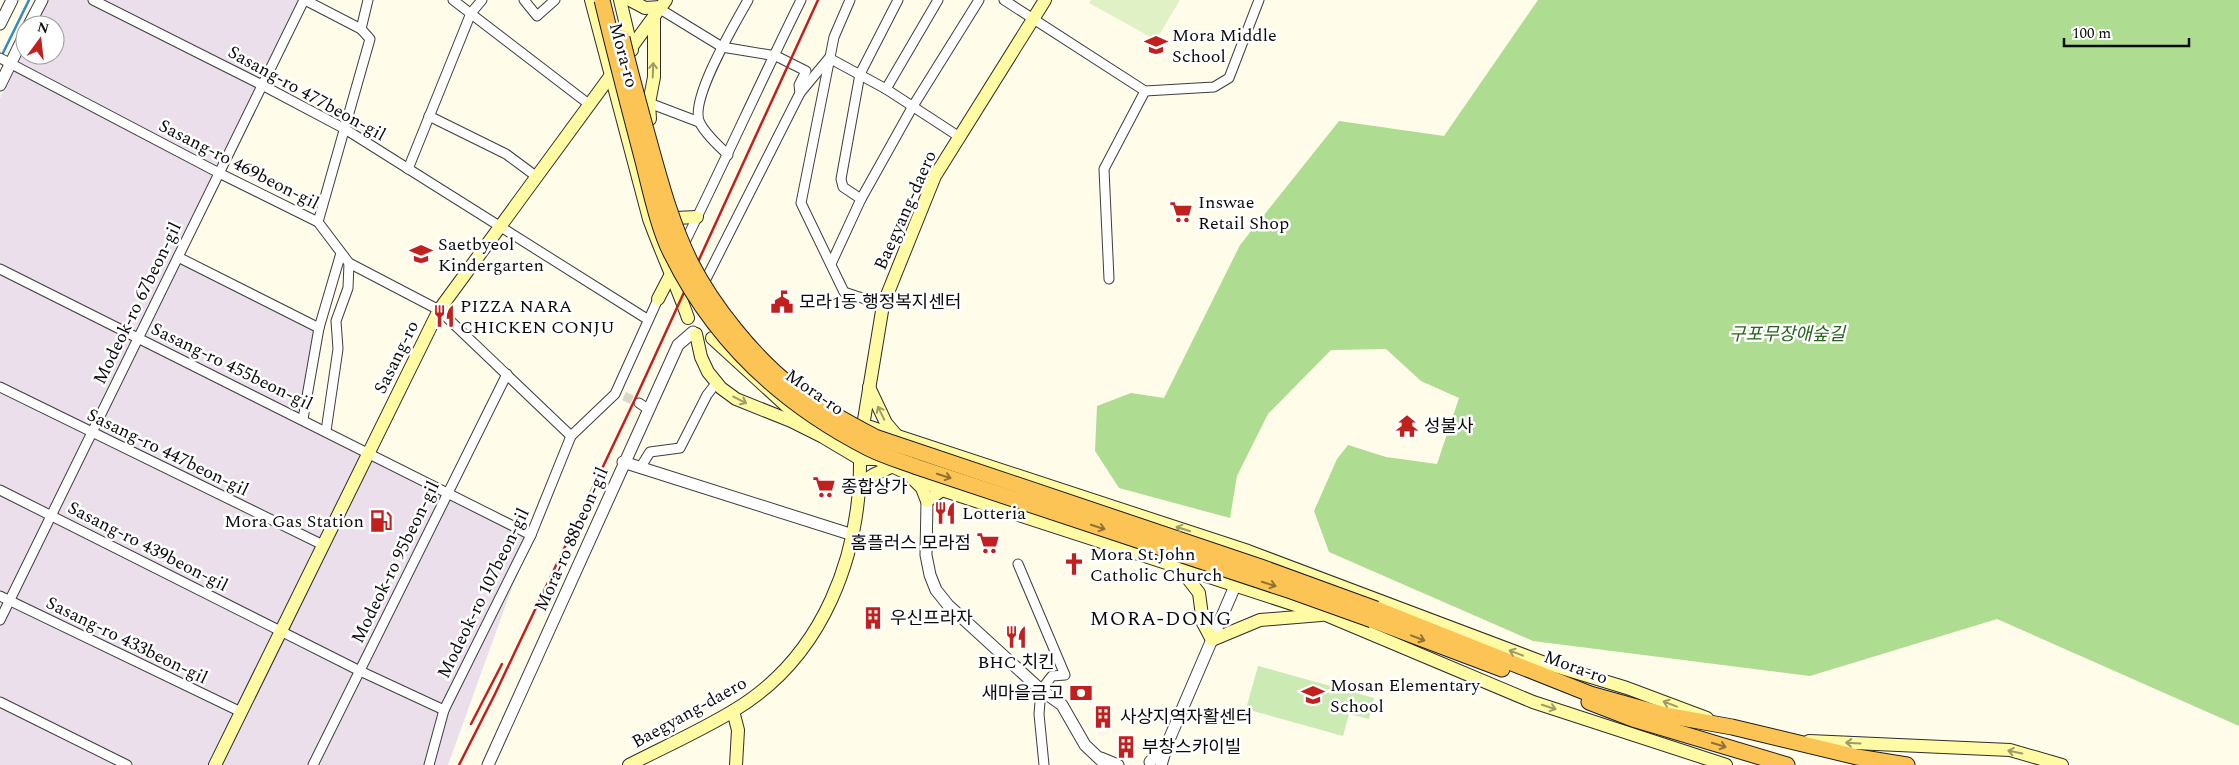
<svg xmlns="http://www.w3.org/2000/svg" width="2239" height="765" viewBox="0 0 2239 765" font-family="Spectral,'Noto Sans KR',serif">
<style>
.industrial{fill:#eadfeb}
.green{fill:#cceab3}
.forest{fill:#aedc91}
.pitch{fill:#dff1c5}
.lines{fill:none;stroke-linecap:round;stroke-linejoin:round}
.stream{stroke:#3188d2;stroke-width:2.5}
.minor-tunnel{stroke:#dad8c9;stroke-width:9;stroke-dasharray:9 4.5;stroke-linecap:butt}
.minor-casing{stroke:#3e3e3e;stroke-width:11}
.tertiary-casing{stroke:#3e3e3e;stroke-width:13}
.secondary-casing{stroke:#2d2d2d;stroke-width:14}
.trunk-casing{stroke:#1c1c1c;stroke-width:17}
.minor{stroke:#fff;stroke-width:9}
.tertiary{stroke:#fff;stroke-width:11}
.secondary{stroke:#fffba5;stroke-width:12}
.trunk{stroke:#fcc454;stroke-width:15}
.rail{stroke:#c0211f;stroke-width:2.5}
.trunk-bridge-casing{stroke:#1c1c1c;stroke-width:17;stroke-linecap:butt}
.trunk-bridge{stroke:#fcc454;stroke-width:15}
.oneway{stroke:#9d9b67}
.oneway2{stroke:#907133}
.labels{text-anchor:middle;stroke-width:5;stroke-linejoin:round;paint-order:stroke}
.poi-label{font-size:18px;fill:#0b0b0b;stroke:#fff;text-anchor:start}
.street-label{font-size:18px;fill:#0b0b0b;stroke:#fff}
.park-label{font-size:18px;font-style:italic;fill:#25651a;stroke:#fff}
.quarter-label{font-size:20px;letter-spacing:1px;fill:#0b0b0b;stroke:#fff}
</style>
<rect width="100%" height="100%" fill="#fffcea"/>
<polygon class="industrial" points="48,0 304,0 178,257 319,328 303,419 531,535 448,765 0,765 0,98 25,47 25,55 55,55 55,25 36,25"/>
<polygon class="green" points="1258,666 1374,698 1369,719 1349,714 1343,736 1246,709"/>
<polygon class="forest" points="1538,0 2239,0 2239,726 1997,619 1810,676 1533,641 1329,552 1314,511 1337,459 1348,445 1386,457 1437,464 1459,398 1421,381 1386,349 1331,350 1268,414 1237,476 1230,518 1119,488 1095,451 1097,406 1131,393 1164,398 1240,245 1339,121 1444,136"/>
<polygon class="pitch" points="1091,0 1180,0 1156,40 1089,3"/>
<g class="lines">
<polyline class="stream" points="1,57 29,0"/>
<polyline class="minor-tunnel" points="624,396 639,403"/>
<defs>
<g id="minor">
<polyline points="93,0 262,85 345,129 647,319"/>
<polyline points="305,0 361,29"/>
<polyline points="453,0 590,105"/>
<polyline points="524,0 537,16 555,0"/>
<polyline points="850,0 834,37 801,203 844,292 883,305"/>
<polyline points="1004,0 1145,91 1214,87 1229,78 1259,0"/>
<polyline points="660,9 722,47 776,56 806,71 799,85 800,93"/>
<polyline points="0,58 219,173 318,222 349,263 439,310 571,436 615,394 658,299"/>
<polyline points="886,89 938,0"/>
<polyline points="649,103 699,122"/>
<polyline points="429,116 506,154 537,177"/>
<path d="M728,155C719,146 706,135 700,123C688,101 736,22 748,0"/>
<polyline points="408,169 471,13 482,0"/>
<polyline points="861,199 843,187 841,179 860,74 898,0"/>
<polyline points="318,222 370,39 361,29 368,0"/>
<path d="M684,244C724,163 761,81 801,0"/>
<polyline points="178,257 319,328"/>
<polyline points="831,264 861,199 913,106 979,0"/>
<polyline points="0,269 531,535"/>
<polyline points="1109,279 1104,169 1145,91"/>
<polyline points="704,283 800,93 829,58 886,89 958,136"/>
<polyline points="0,387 323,545"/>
<polyline points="639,403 648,409"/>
<polyline points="303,419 319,328 341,253"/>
<polyline points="326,431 338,349 336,321 348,288 349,263"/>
<polyline points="640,468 650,452 680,448 707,395 717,382"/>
<polyline points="0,490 360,671 444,710"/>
<polyline points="1018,564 1065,675 1052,676 1041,690 1039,714 1044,765"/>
<polyline points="0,596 241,712"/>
<polyline points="0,620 304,0"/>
<polyline points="0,702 127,765"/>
<polyline points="313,765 507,374"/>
<polyline points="429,765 444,710 531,535 571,436"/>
</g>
<g id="tertiary">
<polyline points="0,24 12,0"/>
<polyline points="29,25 42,0"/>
<polyline points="0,85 25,34"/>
<polyline points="623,462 853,535"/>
<polyline points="927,501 926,555 930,575 936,590 948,605 1041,690 1062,705 1085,745 1106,765"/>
<polyline points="1101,758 1118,765"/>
<polyline points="1150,762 1165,745"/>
<polyline points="488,765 678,345 693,332"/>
<polyline points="1161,765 1168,742 1238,579"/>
</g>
<g id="secondary">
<path d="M591,0L649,219C661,252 676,284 688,318"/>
<polyline points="620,0 632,50"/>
<polyline points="630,0 645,8 661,7"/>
<polyline points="650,119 649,103 654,77 654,16"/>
<polyline points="675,218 697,217"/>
<polyline points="658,299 671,274"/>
<polyline points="696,334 701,357 708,372 721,388 736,399 791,421 823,437 860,459 877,459 942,490 1326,615 1533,702 1726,765"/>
<polyline points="712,338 793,412 811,423"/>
<polyline points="869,387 886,423 897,436"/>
<polyline points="861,424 1248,551 1545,663 1627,688 1707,718"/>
<polyline points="862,432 883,305 935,176 1045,0"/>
<polyline points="912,478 922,488 927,501 942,490"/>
<polyline points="858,485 873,475 893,466"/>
<polyline points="1179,567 1199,593 1203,623 1212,640 1260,620 1321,615"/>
<polyline points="733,711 738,730 736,765"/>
<polyline points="1809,741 2010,750 2062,765"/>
<polyline points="215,765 439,310 666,0"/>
<path d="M629,765C664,747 700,731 733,711C824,657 862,554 860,452"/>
</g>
<g id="trunk">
<polyline points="1376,609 1590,694 1665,715 1732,727 1857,757 1907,765"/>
<polyline points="1372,620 1502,669"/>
<polyline points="1589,702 1633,719 1787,765"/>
</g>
</defs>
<use href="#minor" class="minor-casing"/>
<use href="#tertiary" class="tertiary-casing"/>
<use href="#secondary" class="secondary-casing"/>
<use href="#trunk" class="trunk-casing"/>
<use href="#minor" class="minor"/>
<use href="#tertiary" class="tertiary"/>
<use href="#secondary" class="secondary"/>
<use href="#trunk" class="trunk"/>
<g class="rail">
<polyline points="471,724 502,664"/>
<polyline points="459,765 495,694 637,395 818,0"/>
</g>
<defs>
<g id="trunk-bridge">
<path d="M602,0C615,54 629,108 643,161C650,189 659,231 672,255C715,342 782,404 868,448C884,456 901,461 917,467L1291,591L1372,620"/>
<path d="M622,38C630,72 639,104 648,137C660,180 671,223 691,263C713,306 753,356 791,386C817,406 846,422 875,437L1258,566L1376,609"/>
</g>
</defs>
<use href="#trunk-bridge" class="trunk-bridge-casing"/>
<use href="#trunk-bridge" class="trunk-bridge"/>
</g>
<defs><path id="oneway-shaft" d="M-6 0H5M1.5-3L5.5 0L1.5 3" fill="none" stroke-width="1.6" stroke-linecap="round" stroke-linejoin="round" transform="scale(1.25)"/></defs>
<g class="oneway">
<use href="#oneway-shaft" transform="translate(653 70) rotate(-88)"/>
<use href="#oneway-shaft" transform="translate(740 400) rotate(27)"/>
<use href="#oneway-shaft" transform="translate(881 413) rotate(-116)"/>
<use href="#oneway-shaft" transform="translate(1183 529) rotate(-162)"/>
<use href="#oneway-shaft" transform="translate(1516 653) rotate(-159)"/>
<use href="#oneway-shaft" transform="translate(1670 704) rotate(-159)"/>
<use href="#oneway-shaft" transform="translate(1549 707) rotate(18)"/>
<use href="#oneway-shaft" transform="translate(1853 743) rotate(-177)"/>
<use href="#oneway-shaft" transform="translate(2015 752) rotate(-168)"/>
</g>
<g class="oneway2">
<use href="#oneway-shaft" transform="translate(944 476) rotate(18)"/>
<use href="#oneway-shaft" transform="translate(1098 527) rotate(18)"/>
<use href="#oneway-shaft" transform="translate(1269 584) rotate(18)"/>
<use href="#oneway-shaft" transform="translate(1418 638) rotate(21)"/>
<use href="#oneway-shaft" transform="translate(1719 745) rotate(17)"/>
</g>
<defs>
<symbol id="school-bare" viewBox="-9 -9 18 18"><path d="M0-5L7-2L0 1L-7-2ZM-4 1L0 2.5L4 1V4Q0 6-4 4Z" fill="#c0211f" stroke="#fff" stroke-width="2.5" paint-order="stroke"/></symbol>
<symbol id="supermarket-bare" viewBox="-9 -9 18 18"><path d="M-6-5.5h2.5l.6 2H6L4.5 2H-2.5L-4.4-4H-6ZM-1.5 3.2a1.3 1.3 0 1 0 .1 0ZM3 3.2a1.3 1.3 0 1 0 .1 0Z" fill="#c0211f" stroke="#fff" stroke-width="2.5" paint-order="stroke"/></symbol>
<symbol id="civic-bare" viewBox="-9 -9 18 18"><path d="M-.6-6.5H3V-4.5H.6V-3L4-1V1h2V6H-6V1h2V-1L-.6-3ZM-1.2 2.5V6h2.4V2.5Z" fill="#c0211f" stroke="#fff" stroke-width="2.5" paint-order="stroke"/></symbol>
<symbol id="restaurant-bare" viewBox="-9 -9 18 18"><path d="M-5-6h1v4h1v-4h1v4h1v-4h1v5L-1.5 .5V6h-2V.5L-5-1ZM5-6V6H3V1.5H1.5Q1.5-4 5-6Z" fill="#c0211f" stroke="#fff" stroke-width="2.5" paint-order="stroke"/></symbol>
<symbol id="temple-bare" viewBox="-9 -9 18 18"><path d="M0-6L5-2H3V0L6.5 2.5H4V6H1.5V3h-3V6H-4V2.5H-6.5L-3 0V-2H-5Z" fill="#c0211f" stroke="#fff" stroke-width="2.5" paint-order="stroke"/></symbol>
<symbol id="fuel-bare" viewBox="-9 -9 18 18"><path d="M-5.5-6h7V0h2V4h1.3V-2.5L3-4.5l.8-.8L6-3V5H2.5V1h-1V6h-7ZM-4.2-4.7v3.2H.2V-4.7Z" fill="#c0211f" stroke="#fff" stroke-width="2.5" paint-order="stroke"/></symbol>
<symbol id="church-bare" viewBox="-9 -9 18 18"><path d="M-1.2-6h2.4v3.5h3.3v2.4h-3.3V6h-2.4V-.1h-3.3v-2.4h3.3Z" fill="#c0211f" stroke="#fff" stroke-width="2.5" paint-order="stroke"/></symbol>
<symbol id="building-bare" viewBox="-9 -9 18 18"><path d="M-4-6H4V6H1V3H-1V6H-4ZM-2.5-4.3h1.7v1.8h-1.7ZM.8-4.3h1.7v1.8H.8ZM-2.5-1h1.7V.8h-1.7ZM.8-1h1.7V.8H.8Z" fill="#c0211f" stroke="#fff" stroke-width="2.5" paint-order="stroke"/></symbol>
<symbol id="bank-bare" viewBox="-9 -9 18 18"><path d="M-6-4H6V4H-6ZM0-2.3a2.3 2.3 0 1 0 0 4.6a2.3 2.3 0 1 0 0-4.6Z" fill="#c0211f" stroke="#fff" stroke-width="2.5" paint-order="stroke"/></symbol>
</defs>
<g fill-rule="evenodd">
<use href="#school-bare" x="1140" y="29" width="32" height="32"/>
<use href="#supermarket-bare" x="1165" y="196" width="32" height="32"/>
<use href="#school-bare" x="405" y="238" width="32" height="32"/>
<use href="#civic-bare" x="766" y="286" width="32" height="32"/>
<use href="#restaurant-bare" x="428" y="300" width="32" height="32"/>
<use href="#temple-bare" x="1391" y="410" width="32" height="32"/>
<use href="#supermarket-bare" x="808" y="471" width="32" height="32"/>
<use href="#restaurant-bare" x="929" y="497" width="32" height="32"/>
<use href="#fuel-bare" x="365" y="505" width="32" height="32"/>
<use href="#supermarket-bare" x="972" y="527" width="32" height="32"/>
<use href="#church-bare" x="1058" y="548" width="32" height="32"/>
<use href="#building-bare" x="857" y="602" width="32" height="32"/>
<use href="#restaurant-bare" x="1000" y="621" width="32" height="32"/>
<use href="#bank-bare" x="1065" y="677" width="32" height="32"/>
<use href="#school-bare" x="1297" y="679" width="32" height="32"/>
<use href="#building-bare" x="1087" y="701" width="32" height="32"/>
<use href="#building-bare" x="1110" y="731" width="32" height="32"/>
</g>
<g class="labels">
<g class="poi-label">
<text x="1172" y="41">Mora Middle<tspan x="1172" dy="21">School</tspan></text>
<text x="1198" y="208">Inswae<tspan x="1198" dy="21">Retail Shop</tspan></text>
<text x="438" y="250">Saetbyeol<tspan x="438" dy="21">Kindergarten</tspan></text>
<text x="799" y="308">모라1동 행정복지센터</text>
<text x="460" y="312">PIZZA NARA<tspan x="460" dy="21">CHICKEN CONJU</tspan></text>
<text x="1424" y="432">성불사</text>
<text x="841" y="493">종합상가</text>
<text x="962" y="519">Lotteria</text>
<text x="364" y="527" text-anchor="end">Mora Gas Station</text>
<text x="971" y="549" text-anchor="end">홈플러스 모라점</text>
<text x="1090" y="560">Mora St.John<tspan x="1090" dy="21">Catholic Church</tspan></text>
<text x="890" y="624">우신프라자</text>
<text x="1016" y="668" text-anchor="middle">BHC 치킨</text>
<text x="1330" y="691">Mosan Elementary<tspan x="1330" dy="21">School</tspan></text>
<text x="1064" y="699" text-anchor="end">새마을금고</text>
<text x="1120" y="723">사상지역자활센터</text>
<text x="1142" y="753">부창스카이빌</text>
</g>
<g class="street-label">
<text transform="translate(624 55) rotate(75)" y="6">Mora-ro</text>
<text transform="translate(307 93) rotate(29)" y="6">Sasang-ro 477beon-gil</text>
<text transform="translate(239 164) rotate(27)" y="6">Sasang-ro 469beon-gil</text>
<text transform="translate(905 210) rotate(-66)" y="6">Baegyang-daero</text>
<text transform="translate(137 303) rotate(-64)" y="6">Modeok-ro 67beon-gil</text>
<text transform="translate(396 357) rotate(-64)" y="6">Sasang-ro</text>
<text transform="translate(232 366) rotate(26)" y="6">Sasang-ro 455beon-gil</text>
<text transform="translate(815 392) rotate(35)" y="6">Mora-ro</text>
<text transform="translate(168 452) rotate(26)" y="6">Sasang-ro 447beon-gil</text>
<text transform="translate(571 539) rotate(-66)" y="6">Mora-ro 88beon-gil</text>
<text transform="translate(148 546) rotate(27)" y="6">Sasang-ro 439beon-gil</text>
<text transform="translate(395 562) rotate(-64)" y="6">Modeok-ro 95beon-gil</text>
<text transform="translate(483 593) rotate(-64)" y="6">Modeok-ro 107beon-gil</text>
<text transform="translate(127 640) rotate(26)" y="6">Sasang-ro 433beon-gil</text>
<text transform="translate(1576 667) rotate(20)" y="6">Mora-ro</text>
<text transform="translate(689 712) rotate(-29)" y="6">Baegyang-daero</text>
</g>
<g class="park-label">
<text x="1787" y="340">구포무장애숲길</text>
</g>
<g class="quarter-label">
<text x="1161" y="625">MORA-DONG</text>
</g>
</g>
<g transform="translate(40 40) rotate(15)"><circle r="24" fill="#ffffff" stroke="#9d9d9d"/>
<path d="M0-4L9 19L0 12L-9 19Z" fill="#c0211f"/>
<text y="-8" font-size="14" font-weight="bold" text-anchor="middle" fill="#0b0b0b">N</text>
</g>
<path d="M2064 38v8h125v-8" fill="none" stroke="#0b0b0b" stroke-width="2.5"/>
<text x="2072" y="38" font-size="15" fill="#0b0b0b" stroke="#ffffff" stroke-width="4" paint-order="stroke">100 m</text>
</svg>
